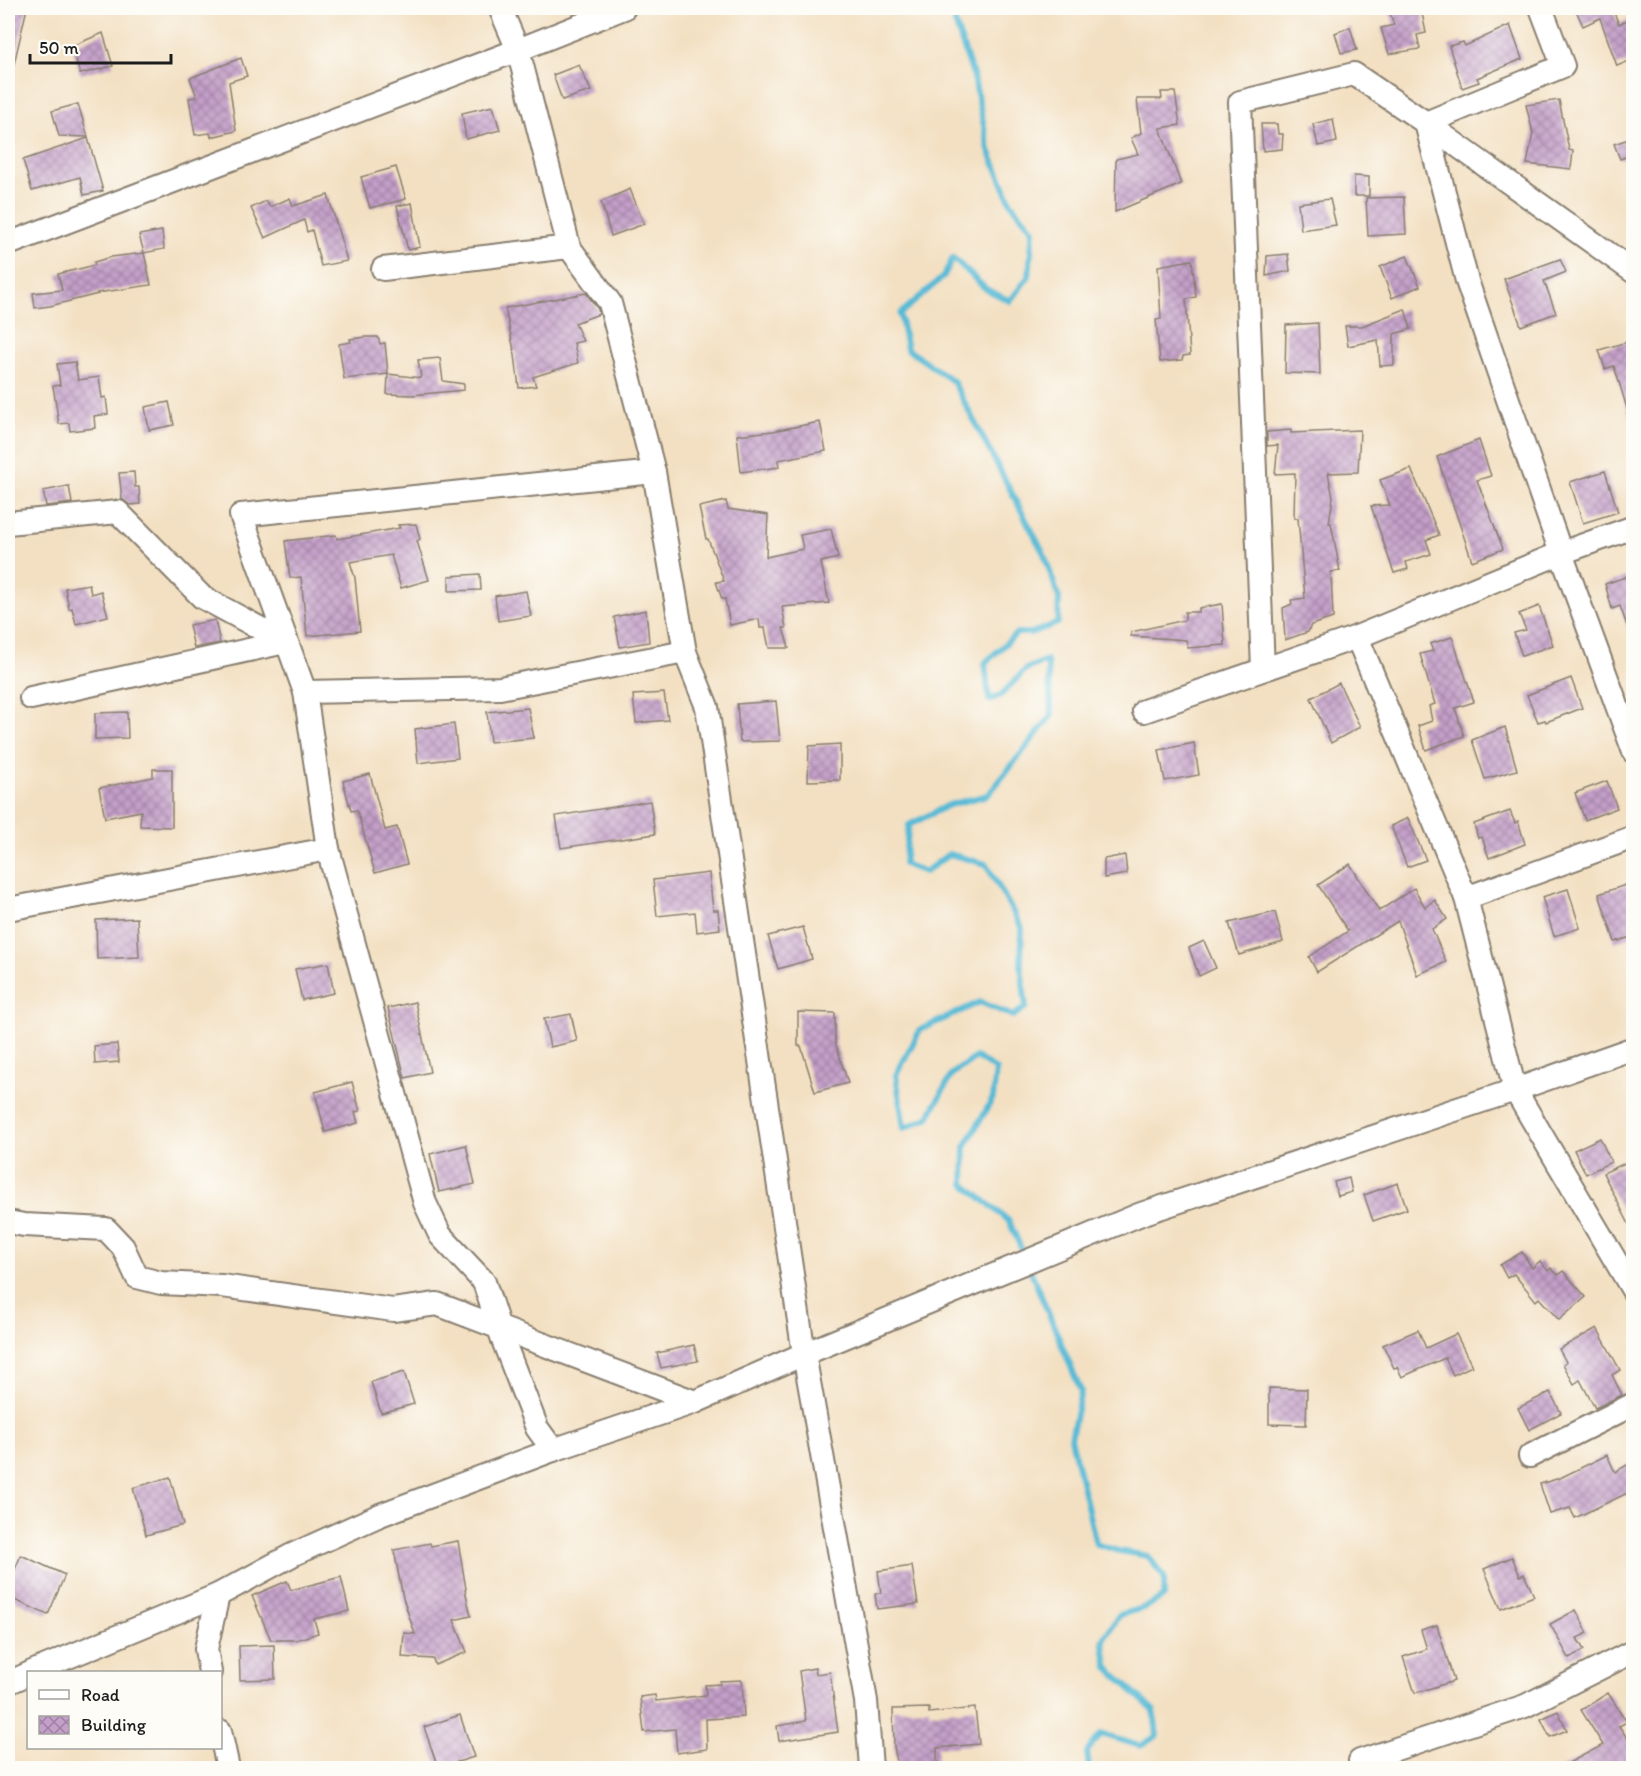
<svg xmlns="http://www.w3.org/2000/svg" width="1641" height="1776" viewBox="0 0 1641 1776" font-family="Itim,sans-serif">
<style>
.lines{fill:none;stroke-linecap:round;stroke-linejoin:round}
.stream{stroke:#57bad5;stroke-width:6}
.building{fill:url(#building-cross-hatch)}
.minor-casing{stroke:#887e6f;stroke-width:26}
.minor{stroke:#fff;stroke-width:22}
</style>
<defs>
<pattern id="building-cross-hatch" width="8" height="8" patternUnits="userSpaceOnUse" patternTransform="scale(1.5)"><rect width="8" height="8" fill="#c49fc9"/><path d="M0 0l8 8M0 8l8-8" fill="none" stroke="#9e81a2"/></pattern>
</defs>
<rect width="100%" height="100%" fill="#fdfcf7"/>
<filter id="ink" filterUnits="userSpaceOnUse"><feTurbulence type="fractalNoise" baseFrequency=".0167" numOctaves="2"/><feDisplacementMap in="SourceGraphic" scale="12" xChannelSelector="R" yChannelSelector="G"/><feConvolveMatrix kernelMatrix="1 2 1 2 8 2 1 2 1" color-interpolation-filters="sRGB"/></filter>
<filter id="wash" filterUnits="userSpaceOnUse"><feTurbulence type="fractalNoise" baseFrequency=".008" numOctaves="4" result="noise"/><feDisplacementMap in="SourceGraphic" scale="24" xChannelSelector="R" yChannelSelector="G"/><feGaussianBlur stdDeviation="1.35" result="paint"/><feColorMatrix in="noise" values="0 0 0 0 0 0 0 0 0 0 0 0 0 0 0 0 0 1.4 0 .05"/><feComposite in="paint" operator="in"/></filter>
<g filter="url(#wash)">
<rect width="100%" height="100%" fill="#f3e0c2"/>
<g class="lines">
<g class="stream">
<polyline points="950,8 974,78 989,150 1011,203 1033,230 1029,276 1010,301 986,289 953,258 943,277 900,314 907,349 953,381 1044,554 1059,598 1058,623 1031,633 1017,633 985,663 989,700 1001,695 1026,669 1047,660 1052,715 988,795 949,805 909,825 904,864 925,872 949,854 986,864 1022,928 1021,965 1026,1007 1013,1016 980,1002 920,1030 896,1075 904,1128 928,1118 952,1074 976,1057 996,1070 993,1098 965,1147 964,1184 1009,1221 1025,1257"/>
<polyline points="1029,1267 1081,1391 1071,1438 1096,1544 1119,1551 1148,1556 1164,1577 1164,1596 1146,1607 1119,1615 1103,1640 1108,1668 1154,1711 1157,1736 1140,1746 1101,1734 1087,1752 1089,1768"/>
</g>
</g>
<g id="blocks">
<g class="building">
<polygon points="8,8 27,8 14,64 8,63"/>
<polygon points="1388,8 1421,8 1426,33 1417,35 1420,49 1389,54 1381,28 1394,25"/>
<polygon points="1575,8 1626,8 1614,13 1619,24 1634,17 1634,59 1617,66 1600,18 1583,26"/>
<polygon points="1510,25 1522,59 1477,78 1479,82 1462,88 1449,46 1463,42 1465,46"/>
<polygon points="1350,27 1357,50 1341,53 1335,33"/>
<polygon points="103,33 113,66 80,74 72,46"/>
<polygon points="241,58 247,76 229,82 236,131 211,137 210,133 195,135 189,98 197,97 190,78"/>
<polygon points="579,65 591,91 562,100 553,75"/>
<polygon points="1161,92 1175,92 1180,125 1160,128 1181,184 1115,212 1116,159 1138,154 1131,138 1141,133 1137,99 1162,99"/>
<polygon points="1559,100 1569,150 1573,151 1571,169 1527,164 1533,133 1526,105"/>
<polygon points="78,104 88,137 59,136 52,111"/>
<polygon points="493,106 500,130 466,139 462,113"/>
<polygon points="1333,119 1337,142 1318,146 1313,124"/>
<polygon points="1261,124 1277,124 1278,134 1283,134 1282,149 1263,151"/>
<polygon points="1634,137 1634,154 1620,159 1614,144"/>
<polygon points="88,138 103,191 84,195 80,177 32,191 23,160"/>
<polygon points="396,167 406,199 370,208 361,177"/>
<polygon points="1354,176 1369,177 1369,196 1354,196"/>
<polygon points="630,189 644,224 611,236 601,202"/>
<polygon points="328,195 347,261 321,266 312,230 307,232 304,220 265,238 251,208 266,201 270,207 290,198 293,206"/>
<polygon points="1404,197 1406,234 1368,236 1366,198"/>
<polygon points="1330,199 1336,225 1301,230 1298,203"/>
<polygon points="412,203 420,247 408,250 397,206"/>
<polygon points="162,231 164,249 144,253 139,235"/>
<polygon points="144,253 151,285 97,293 98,294 50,306 35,308 33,293 62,290 58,274 95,265 94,262 111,257"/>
<polygon points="1288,254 1290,271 1266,276 1267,256"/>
<polygon points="1407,256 1420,286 1392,298 1380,267"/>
<polygon points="1560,259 1566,272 1544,281 1556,313 1521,326 1504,279"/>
<polygon points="1192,260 1196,297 1186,299 1190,355 1183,356 1182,360 1160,362 1156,320 1161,319 1158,266"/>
<polygon points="586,293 598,309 599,314 575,323 583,341 574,343 578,363 533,377 536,386 519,388 515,355 505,308"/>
<polygon points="1405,309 1411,329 1394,334 1394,365 1380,366 1378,340 1348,346 1345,326 1362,326"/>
<polygon points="1318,323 1320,374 1285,373 1286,325"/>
<polygon points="366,337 378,337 380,344 385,343 388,374 421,378 418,360 440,358 443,381 464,384 464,390 412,395 387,394 388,374 344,379 339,344 351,342 350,339"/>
<polygon points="1634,340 1634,417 1630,418 1614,366 1605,369 1599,350"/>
<polygon points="75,362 78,380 99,377 102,398 106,397 108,414 94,416 95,428 70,431 69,423 59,424 53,386 60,385 57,364"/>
<polygon points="169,402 174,425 149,430 145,407"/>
<polygon points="820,422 826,451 778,460 779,467 741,472 737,435 773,431"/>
<polygon points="1291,430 1291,433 1360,430 1358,472 1328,473 1333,497 1329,523 1331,523 1340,571 1331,572 1333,618 1311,625 1308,632 1285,640 1283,608 1292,604 1291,600 1305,598 1298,518 1294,518 1295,473 1275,474 1278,445 1267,446 1267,432"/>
<polygon points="1479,440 1491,476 1477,480 1503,549 1472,561 1437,457"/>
<polygon points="1411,469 1439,535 1426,540 1431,554 1406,562 1408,569 1394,573 1371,506 1390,505 1380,480"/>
<polygon points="1605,471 1618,512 1583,523 1570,482"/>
<polygon points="134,472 135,487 139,487 140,504 130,505 122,499 119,473"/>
<polygon points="69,486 72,503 46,506 43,491"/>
<polygon points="726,501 728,509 768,515 766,557 803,549 800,535 831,529 838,558 821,562 829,603 782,607 786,628 783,628 789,648 769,648 765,628 760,628 759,619 730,625 725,599 722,599 716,582 724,581 708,539 706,539 699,507"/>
<polygon points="416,524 420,539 417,541 429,580 401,588 391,555 350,562 355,578 360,631 307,636 301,577 290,578 285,541 336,535 337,539 400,528 398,525"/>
<polygon points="480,574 481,590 449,591 449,576"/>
<polygon points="1634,574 1634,636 1631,637 1620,606 1612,609 1605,584"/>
<polygon points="89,584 91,594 101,591 108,616 76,624 72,608 69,609 65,588"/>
<polygon points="526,591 531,616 498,621 495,596"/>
<polygon points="1222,604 1225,645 1188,648 1186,640 1131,636 1131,632 1185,620 1185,612 1199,612 1199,608"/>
<polygon points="1539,606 1553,645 1522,656 1514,633 1526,630 1519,614"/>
<polygon points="646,610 649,642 620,647 614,617"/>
<polygon points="215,620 220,643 194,648 189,625"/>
<polygon points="1452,637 1474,702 1455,708 1464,736 1426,750 1418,726 1432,721 1429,706 1435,704 1420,654 1433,651 1430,644"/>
<polygon points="1571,678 1582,708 1546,722 1545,720 1538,722 1527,695"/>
<polygon points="1339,683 1360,727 1331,743 1311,698"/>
<polygon points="664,693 668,720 636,723 633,695"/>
<polygon points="776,701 780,741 740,742 737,704"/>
<polygon points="528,708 534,738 490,742 487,712"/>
<polygon points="127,712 128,738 95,739 95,713"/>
<polygon points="454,724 458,758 418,763 415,729"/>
<polygon points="1505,727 1517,770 1485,779 1472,740"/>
<polygon points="1194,743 1199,775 1165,781 1159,750"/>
<polygon points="840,744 840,780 808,781 809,746"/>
<polygon points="153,769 172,769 172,827 140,826 141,811 105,818 99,788 153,777"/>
<polygon points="370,774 385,830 397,827 407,864 375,873 357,810 351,811 343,781"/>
<polygon points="1607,781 1617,808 1585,820 1575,793"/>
<polygon points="650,801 655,834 561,848 556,816"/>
<polygon points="1510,811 1515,823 1518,821 1525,844 1489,858 1482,837 1478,838 1474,824"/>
<polygon points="1408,818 1426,860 1407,867 1391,826"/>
<polygon points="1125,855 1127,874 1104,878 1104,859"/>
<polygon points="1350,864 1379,911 1414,888 1425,907 1435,900 1447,919 1432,929 1446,962 1417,975 1398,921 1317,972 1309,957 1348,931 1318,885"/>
<polygon points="709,873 713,910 718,910 720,929 697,932 695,912 657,916 653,880"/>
<polygon points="1634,882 1634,936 1615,942 1599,894"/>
<polygon points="1568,889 1580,928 1554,936 1542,897"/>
<polygon points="1275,912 1283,942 1239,955 1229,923"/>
<polygon points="137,918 139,957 97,959 96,920"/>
<polygon points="803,927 812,959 778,969 768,936"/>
<polygon points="1204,941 1216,968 1199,976 1189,948"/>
<polygon points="328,963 334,993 302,1000 295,969"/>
<polygon points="415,1002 430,1072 405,1078 388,1008"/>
<polygon points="798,1012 835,1013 835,1042 848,1083 815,1092 801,1046 798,1046"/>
<polygon points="571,1014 577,1041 550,1047 544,1019"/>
<polygon points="117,1044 119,1062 95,1064 94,1046"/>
<polygon points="352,1082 360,1111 355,1112 358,1123 325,1132 315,1092"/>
<polygon points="1600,1138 1611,1162 1586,1174 1574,1150"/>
<polygon points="466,1145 475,1184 439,1192 430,1154"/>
<polygon points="1634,1159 1634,1234 1603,1173"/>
<polygon points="1349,1178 1352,1192 1338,1196 1334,1182"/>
<polygon points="1398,1183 1407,1209 1373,1221 1364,1195"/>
<polygon points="1522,1252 1532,1268 1540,1261 1548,1271 1551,1268 1558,1275 1563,1271 1586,1297 1559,1320 1539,1298 1536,1301 1514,1274 1507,1278 1500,1265"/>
<polygon points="1597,1328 1620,1370 1612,1375 1622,1395 1595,1408 1580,1380 1574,1384 1563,1364 1566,1362 1559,1349"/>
<polygon points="1418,1330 1426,1348 1456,1334 1472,1366 1453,1375 1445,1358 1402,1377 1397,1367 1394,1368 1383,1345"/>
<polygon points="694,1345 698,1361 661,1368 657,1353"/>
<polygon points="404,1372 414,1404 381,1413 371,1382"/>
<polygon points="1269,1388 1307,1389 1306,1425 1269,1424"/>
<polygon points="1550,1392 1561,1413 1529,1430 1518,1408"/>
<polygon points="1607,1455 1615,1472 1634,1461 1634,1490 1575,1518 1570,1508 1550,1514 1540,1484 1560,1478"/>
<polygon points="170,1477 183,1525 146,1535 133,1488"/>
<polygon points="458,1541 466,1589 465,1590 471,1616 454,1620 467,1652 435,1665 433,1659 402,1657 404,1633 415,1634 403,1598 394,1550 430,1543 431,1546"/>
<polygon points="21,1555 65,1575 48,1615 8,1597 8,1586"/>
<polygon points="1512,1557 1520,1576 1524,1574 1534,1596 1501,1609 1484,1569"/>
<polygon points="912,1566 918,1604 877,1609 875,1594 881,1593 878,1571"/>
<polygon points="341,1577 349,1611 314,1619 318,1633 296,1640 271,1640 252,1596 287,1581 291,1590"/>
<polygon points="1576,1610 1588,1633 1577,1638 1584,1650 1569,1658 1550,1624"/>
<polygon points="1437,1625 1454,1681 1415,1693 1403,1657 1427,1649 1421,1630"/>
<polygon points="274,1645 275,1679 240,1680 239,1646"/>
<polygon points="815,1668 816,1674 830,1672 838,1732 779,1741 777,1726 806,1721 799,1671"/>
<polygon points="742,1680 744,1717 706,1719 707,1749 677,1753 675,1729 644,1732 640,1697 655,1695 656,1701 706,1695 705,1685 720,1684 720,1681"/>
<polygon points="1608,1693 1627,1722 1619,1726 1634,1748 1634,1768 1559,1768 1603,1745 1581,1710"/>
<polygon points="929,1708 929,1713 975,1708 979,1744 937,1748 937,1766 898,1768 894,1746 893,1709"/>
<polygon points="1558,1711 1567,1730 1550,1737 1541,1719"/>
<polygon points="460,1715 474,1757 438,1768 424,1727"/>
</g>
</g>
</g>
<g filter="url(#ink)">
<use href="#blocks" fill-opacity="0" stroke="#887e6f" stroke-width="1.5"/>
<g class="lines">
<defs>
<g id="minor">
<polyline points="500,8 518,50 569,247 610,303 654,472 685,652 707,707 804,1354 866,1701 871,1768"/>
<polyline points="1541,8 1563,66 1426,123 1467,281 1561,553 1634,752"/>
<polyline points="8,244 518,50 624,8"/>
<polyline points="383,269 569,247"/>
<polyline points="8,523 118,512 202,597 285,642"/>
<polyline points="1357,637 1466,898 1515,1090 1634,1292"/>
<polyline points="1263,669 1240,102 1354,74 1426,123 1634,272"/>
<polyline points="305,692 500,688 685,652"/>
<polyline points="31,698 285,642"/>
<polyline points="1144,711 1357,637 1561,553 1634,527"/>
<polyline points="1466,898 1634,837"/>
<polyline points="8,909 328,849"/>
<polyline points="8,1222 24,1225 106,1229 123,1247 137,1277 161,1283 222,1286 393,1310 437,1304 695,1402"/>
<polyline points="553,1450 537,1428 503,1340 484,1282 440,1235 425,1203 328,849 305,692 241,515 654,472"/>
<polyline points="1530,1456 1634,1404"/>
<polyline points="32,1672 218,1595 292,1555 380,1515 553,1450 695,1402 804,1354 1141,1214 1515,1090 1634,1048"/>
<polyline points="210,1672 206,1649 218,1595"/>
<polyline points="8,1683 28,1674"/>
<polyline points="220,1731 228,1768"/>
<polyline points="1364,1768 1360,1761 1525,1706 1634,1651"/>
</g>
</defs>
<use href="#minor" class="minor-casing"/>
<use href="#minor" class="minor"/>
</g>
</g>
<rect width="1641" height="1776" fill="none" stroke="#fdfcf7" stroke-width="30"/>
<rect x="27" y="1671" width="195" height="78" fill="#fdfcf7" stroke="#a3a29f" stroke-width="1.5"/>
<rect x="39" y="1690" width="30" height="9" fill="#ffffff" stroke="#a3a29f" stroke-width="1.5"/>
<text x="81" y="1701" font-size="18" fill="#1c1c1c">Road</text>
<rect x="39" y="1716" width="30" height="18" fill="url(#building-cross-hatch)" stroke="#a3a29f" stroke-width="1.5"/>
<text x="81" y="1731" font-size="18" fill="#1c1c1c">Building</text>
<path d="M30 54v9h141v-9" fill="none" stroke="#1c1c1c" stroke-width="3"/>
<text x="39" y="54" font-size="18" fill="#1c1c1c" stroke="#fdfcf7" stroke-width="4.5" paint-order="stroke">50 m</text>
</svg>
